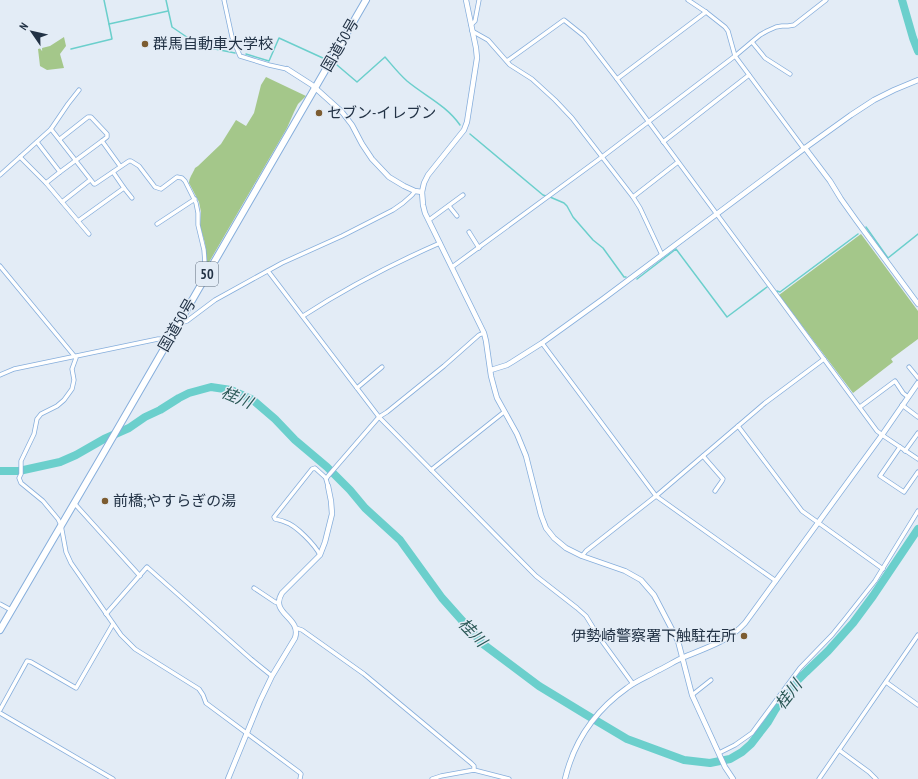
<svg xmlns="http://www.w3.org/2000/svg" width="918" height="779" viewBox="0 0 918 779" font-family="'PT Sans Narrow','Noto Sans JP',sans-serif">
<style>
.green{fill:#a4c78a}
.lines{fill:none;stroke-linecap:round;stroke-linejoin:round}
.stream{stroke:#6bcfcc;stroke-width:1.5}
.river{stroke:#6bcfcc;stroke-width:8}
.minor-casing{stroke:#86aedc;stroke-width:5}
.tertiary-casing{stroke:#86aedc;stroke-width:6}
.trunk-casing{stroke:#86aedc;stroke-width:8}
.minor{stroke:#fff;stroke-width:3.5}
.tertiary{stroke:#fff;stroke-width:4.5}
.trunk{stroke:#fff;stroke-width:6}
.poi-dot{fill:#7c5c31;stroke:#e3ecf6;stroke-width:1.5}
.labels{text-anchor:middle;stroke-width:3;stroke-linejoin:round;paint-order:stroke}
.shield{fill:#e3ecf6;stroke:#5c6a7a;stroke-width:1}
.shield-label{font-size:14px;font-weight:bold;fill:#223245}
.poi-label{font-size:15px;fill:#223245;stroke:#e3ecf6;text-anchor:start}
.street-label{font-size:15px;fill:#223245;stroke:#e3ecf6}
.water-label{font-size:16px;font-style:italic;fill:#2a5755;stroke:#e3ecf6}
</style>
<rect width="100%" height="100%" fill="#e3ecf6"/>
<g class="green">
<polygon points="64,37 66,46 60,54 64,68 47,70 40,66 38,49 50,46"/>
<path d="M266,77L306,96L298,104L294,112L287,128L208,264L207,263L205,243L200,226L201,212L199,202L189,183C189,178 193,173 195,168L198,166L221,144L236,120L246,126L254,113L261,85Z"/>
<polygon points="861,234 918,311 918,339 891,359 893,362 853,393 779,295"/>
</g>
<g class="lines">
<g class="stream">
<polyline points="104,0 109,24 168,11"/>
<polyline points="166,0 172,27 200,46 235,53"/>
<polyline points="71,49 112,39 109,24"/>
<polyline points="246,54 269,61 279,38 325,59"/>
<path d="M337,65L357,82L385,57C392,65 399,74 407,81C425,96 446,105 460,125"/>
<polyline points="470,134 543,195 546,196"/>
<polyline points="550,197 564,203 567,206 573,217 593,240 603,248 624,277 626,277"/>
<polyline points="866,227 888,258 918,234"/>
<polyline points="637,279 676,249 727,317 767,287"/>
<polyline points="777,291 780,292 858,234"/>
</g>
<g class="river">
<polyline points="902,0 913,38 918,51"/>
<polyline points="0,471 19,471 60,462 76,455 104,439 129,428 145,417 160,410 179,398 189,393 211,387 231,390 253,400 275,419 295,440 327,467 350,490 365,508 400,540 442,598 483,644 539,686 585,714 627,739 684,760 710,763 730,759 742,752 751,744 768,722 775,710 783,698 797,681 806,672 828,651 853,623 873,596 918,529"/>
</g>
<defs>
<g id="minor">
<polyline points="224,0 232,37 240,56 269,65 287,69"/>
<polyline points="688,0 706,12 725,27 728,31 735,56 804,149"/>
<polyline points="471,25 475,21 479,0"/>
<polyline points="472,31 488,40 510,65 532,79 555,100 572,118 633,197 640,208 662,255"/>
<polyline points="752,42 765,58 790,74"/>
<polyline points="507,61 564,20 584,36 617,79 877,431 885,437 918,459"/>
<polyline points="617,79 706,12"/>
<polyline points="51,129 94,184 95,184 129,161 131,161 139,166 155,187 161,189 177,177 182,178 185,181 196,203 198,213 198,225 204,250 205,264 209,271"/>
<polyline points="102,141 120,166"/>
<polyline points="37,142 60,172"/>
<polyline points="663,142 749,75"/>
<polyline points="20,157 46,183 89,234"/>
<polyline points="0,175 51,129 68,104 79,90"/>
<polyline points="46,183 60,172 102,141 107,137 107,134 91,117 88,117 60,139"/>
<polyline points="124,188 132,198"/>
<polyline points="633,197 678,162"/>
<polyline points="62,202 90,180"/>
<polyline points="449,206 457,216"/>
<polyline points="429,220 463,195"/>
<polyline points="78,221 124,188 113,172"/>
<polyline points="157,224 195,199"/>
<polyline points="469,232 479,248"/>
<polyline points="0,266 76,358 72,369 74,380 72,389 64,400 57,406 41,414 37,419 34,434 21,461 21,474 19,478 21,483 43,501 58,519 61,525 66,552 71,563 121,635 135,649 199,689 203,695 206,703 299,772 301,774 300,779"/>
<polyline points="452,267 602,157 735,56 760,35 767,31 776,27 782,26 788,26 794,25 826,0"/>
<polyline points="268,271 379,417 536,576 577,608 586,616 599,637 633,684"/>
<path d="M303,316C346,288 392,264 440,243"/>
<polyline points="180,321 184,322 187,321 215,300 282,263 342,236 393,210 403,203 412,195 415,191"/>
<polyline points="542,343 656,496 722,543 776,581"/>
<polyline points="909,367 918,378"/>
<polyline points="0,375 14,369 158,339 162,339 168,342"/>
<polyline points="357,388 382,367"/>
<polyline points="902,405 918,417"/>
<polyline points="860,407 895,381 903,393 908,397"/>
<polyline points="738,426 802,511 883,569"/>
<polyline points="900,447 880,476 904,492 918,472"/>
<polyline points="905,451 918,433"/>
<polyline points="703,456 723,479 722,481 715,491"/>
<polyline points="431,470 504,412"/>
<polyline points="328,486 326,479 328,476 379,417 387,412 444,366 479,335 484,333"/>
<polyline points="74,503 140,576"/>
<path d="M320,555C315,545 296,525 285,522C281,520 278,520 275,519L274,517L312,469L315,468L326,478"/>
<polyline points="582,556 586,551 656,496 765,403 824,359"/>
<polyline points="254,588 275,602 278,603"/>
<polyline points="0,604 11,610"/>
<polyline points="106,614 147,567 251,659 272,676"/>
<polyline points="296,628 302,630 364,674 471,763 474,766 474,770"/>
<polyline points="886,682 918,705"/>
<polyline points="692,695 711,680"/>
<polyline points="0,710 27,661 31,662 76,688 113,624"/>
<polyline points="0,713 113,779"/>
<polyline points="839,750 869,772 876,779"/>
<polyline points="719,753 735,745 752,733 800,668 832,635 845,619 875,581 918,511"/>
<polyline points="432,779 441,776 474,770 509,779"/>
<polyline points="819,779 918,635"/>
</g>
<g id="tertiary">
<polyline points="466,0 476,48 477,58 467,122 464,130 428,175 424,183 422,192 423,205 425,213 484,333 486,341 491,376 495,391 497,398 517,434 526,456 541,515 546,528 554,538 566,548 582,556 625,571 641,580 654,595 678,641 692,695 725,767 733,779"/>
<polyline points="287,69 312,85 342,112 352,125 362,144 372,159 389,177 404,186 415,191 422,192"/>
<polyline points="805,148 830,181 841,199 856,220 918,304"/>
<polyline points="491,370 507,365 512,362 542,343 603,299 805,148 851,115 874,100 894,90 918,80"/>
<path d="M228,779L260,701L272,676L295,638C302,617 269,614 282,593L320,555L325,542L332,514L331,501L328,486"/>
<path d="M565,779C574,741 596,710 627,688C636,681 647,677 657,671C666,667 675,661 684,657C706,648 729,641 745,623L882,435L918,383"/>
</g>
<polyline id="trunk" points="0,630 103,454 366,0"/>
</defs>
<use href="#minor" class="minor-casing"/>
<use href="#tertiary" class="tertiary-casing"/>
<use href="#trunk" class="trunk-casing"/>
<use href="#minor" class="minor"/>
<use href="#tertiary" class="tertiary"/>
<use href="#trunk" class="trunk"/>
</g>
<g class="poi-dot">
<circle cx="145" cy="44" r="4"/>
<circle cx="319" cy="113" r="4"/>
<circle cx="105" cy="501" r="4"/>
<circle cx="744" cy="636" r="4"/>
</g>
<g class="labels">
<rect class="shield" x="196" y="262" width="22" height="24" rx="3"/>
<g class="shield-label">
<text x="207" y="279">50</text>
</g>
<g class="poi-label">
<text x="153" y="49">群馬自動車大学校</text>
<text x="327" y="118">セブン-イレブン</text>
<text x="113" y="506">前橋;やすらぎの湯</text>
<text x="736" y="641" text-anchor="end">伊勢崎警察署下触駐在所</text>
</g>
<g class="street-label">
<text transform="translate(340 45) rotate(-60)" y="5">国道50号</text>
<text transform="translate(177 325) rotate(-60)" y="5">国道50号</text>
</g>
<g class="water-label">
<text transform="translate(237 397) rotate(23)" y="6">桂川</text>
<text transform="translate(473 632) rotate(46)" y="6">桂川</text>
<text transform="translate(788 694) rotate(-52)" y="6">桂川</text>
</g>
</g>
<g transform="translate(32 32) rotate(304)" stroke="#e3ecf6" stroke-width="3" paint-order="stroke">
<path d="M0-3L7 15L0 10L-7 15Z" fill="#223245"/>
<text y="-6" font-size="11" font-weight="bold" text-anchor="middle" fill="#223245">N</text>
</g>
</svg>
